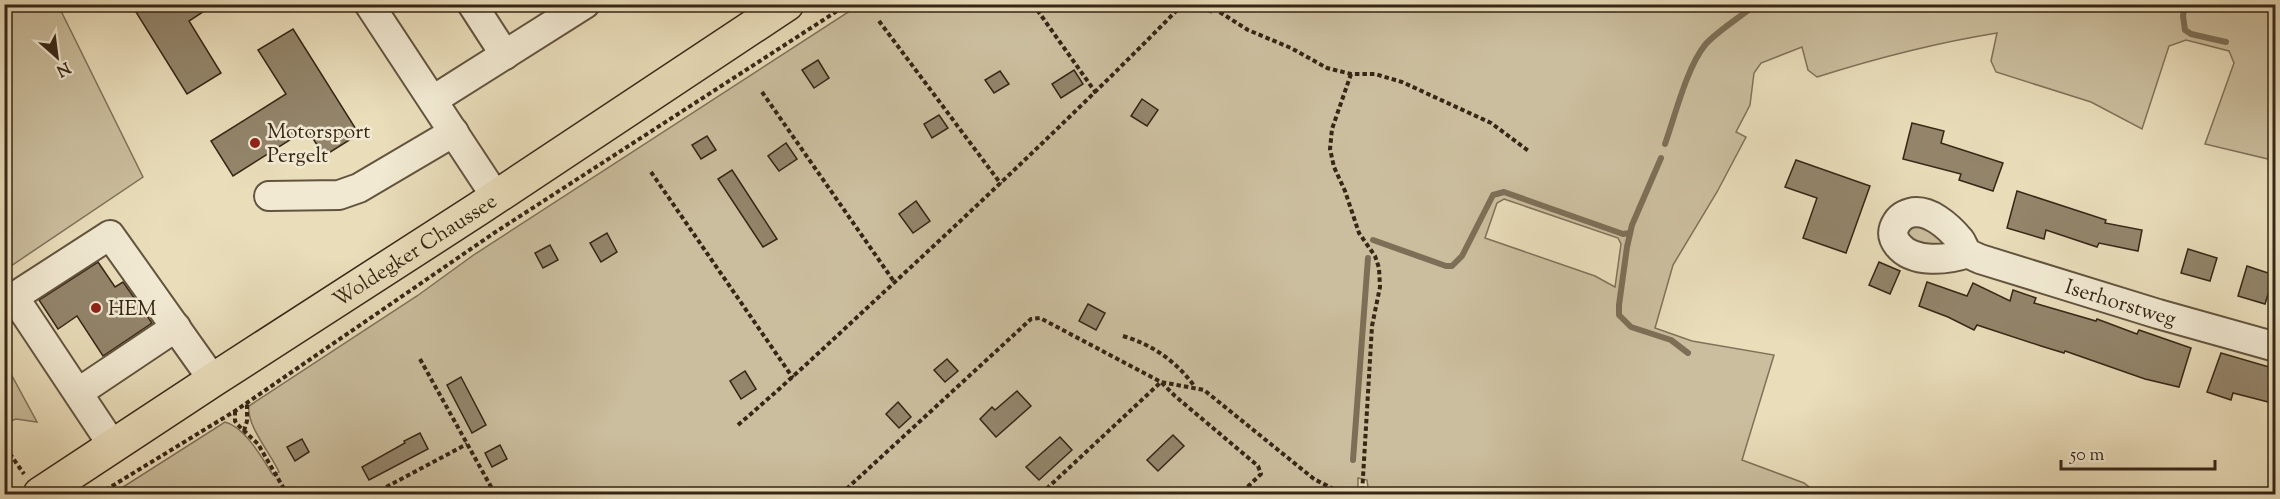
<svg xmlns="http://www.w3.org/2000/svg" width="2280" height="499" viewBox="0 0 2280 499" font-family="'Sorts Mill Goudy',serif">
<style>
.green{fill:#cbbe9e;stroke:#80725a;stroke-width:1.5;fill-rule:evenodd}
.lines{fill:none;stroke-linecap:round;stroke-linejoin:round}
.stream{stroke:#7d6f57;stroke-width:6}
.building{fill:#93856b;stroke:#362616;stroke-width:1.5}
.minor-casing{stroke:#63543f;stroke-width:32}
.major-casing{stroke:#362616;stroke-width:36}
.path{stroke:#362616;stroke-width:4;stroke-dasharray:4.5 3;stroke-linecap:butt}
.minor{stroke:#f1e9d2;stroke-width:28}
.major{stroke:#e9ddba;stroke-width:33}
.poi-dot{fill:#8f2418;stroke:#f1e9d2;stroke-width:2}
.labels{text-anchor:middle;stroke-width:5;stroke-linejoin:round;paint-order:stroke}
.poi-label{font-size:21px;fill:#362616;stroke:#f1e9d2;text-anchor:start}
.street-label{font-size:21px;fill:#362616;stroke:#f1e9d2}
</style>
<rect width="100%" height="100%" fill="#e9ddba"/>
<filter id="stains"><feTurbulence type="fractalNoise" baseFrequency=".00333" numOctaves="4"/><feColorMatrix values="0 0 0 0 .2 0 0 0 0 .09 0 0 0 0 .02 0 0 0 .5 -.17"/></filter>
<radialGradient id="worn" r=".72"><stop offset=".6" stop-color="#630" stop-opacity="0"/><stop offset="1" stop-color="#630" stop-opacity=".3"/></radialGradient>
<g class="green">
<polygon points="5,4 58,5 143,177 5,270"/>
<path d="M1198,4L1197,6L1211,13L1214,4L2275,5V134L2268,159L2205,144L2234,63L2229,51L2186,40L2169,46L2142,129L2091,102L1996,72L1991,61L1997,33C1935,43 1877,58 1817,77L1808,70L1802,47L1761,63L1754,73L1750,105L1736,132L1746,137L1717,192L1673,265L1655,328L1692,341L1774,355L1742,460L1804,483L1818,494H1372L1368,488L1367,480L1358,478V494H112L225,422C245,427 262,458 273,475L279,472C271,454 246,425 249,406L417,296L475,254L859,5ZM1504,199L1618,238L1621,244L1615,287L1595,276L1485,238L1497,203Z"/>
<polygon points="1916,219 1957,247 1908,243 1905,226"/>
<polygon points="4,363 5,363 37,422 16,419 5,423"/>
</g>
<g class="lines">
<g class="stream">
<polyline points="2185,4 2183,16 2185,30 2191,34 2226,42"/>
<path d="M1665,144C1675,116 1687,67 1705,45C1716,32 1742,16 1756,4"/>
<polyline points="1661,158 1632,225 1627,247 1619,305 1619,315 1631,327 1671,340 1688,353"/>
<polyline points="1373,240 1446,266 1452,266 1462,256 1493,195 1504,192 1623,234 1630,233"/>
<polyline points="1353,460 1368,258"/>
</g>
</g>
<g class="building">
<polygon points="131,4 215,4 189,21 221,73 187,94"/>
<polygon points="293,29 359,134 324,156 307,129 233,176 211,141 286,94 258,50"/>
<polygon points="818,60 829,78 814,88 802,70"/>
<polygon points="1074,70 1083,84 1061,98 1052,84"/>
<polygon points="1000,71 1009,84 994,93 985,80"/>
<polygon points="1142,99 1158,110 1147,126 1131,116"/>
<polygon points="939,115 948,128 932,138 924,124"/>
<polygon points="1912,123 1944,131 1941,143 2003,163 1993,191 1959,180 1961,174 1903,159"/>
<polygon points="707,136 716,150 701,159 692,145"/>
<polygon points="786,143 797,159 779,171 768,156"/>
<polygon points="1796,160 1870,186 1846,253 1803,238 1817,198 1785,187"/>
<polygon points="732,170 777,239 763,247 718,179"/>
<polygon points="2017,191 2106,220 2105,223 2142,230 2138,251 2099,243 2097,247 2046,230 2044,239 2007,228"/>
<polygon points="916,201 930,221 913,233 899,214"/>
<polygon points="607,233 617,252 601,262 590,243"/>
<polygon points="550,245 558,260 543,268 535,253"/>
<polygon points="2188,249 2217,258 2210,281 2181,273"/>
<polygon points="98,262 115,287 123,282 152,323 103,356 77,316 58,329 39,300"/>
<polygon points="1879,262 1900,271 1890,294 1869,285"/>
<polygon points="2247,266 2274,275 2265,304 2238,296"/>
<polygon points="1927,282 1967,296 1973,283 2010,301 2013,290 2036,298 2034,303 2096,321 2097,319 2137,334 2139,330 2191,348 2179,387 2145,379 2065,351 2064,353 2041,346 1977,325 1974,330 1948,317 1919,306"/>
<polygon points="1088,304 1105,313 1096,330 1079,321"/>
<polygon points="2221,353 2276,369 2276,404 2233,393 2231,400 2207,392"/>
<polygon points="947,359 958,371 945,382 934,370"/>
<polygon points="745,371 756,389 741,399 730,381"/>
<polygon points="461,377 486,425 472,433 447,385"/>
<polygon points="1017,391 1031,406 996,437 980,419 992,407 995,410"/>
<polygon points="898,402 911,417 899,428 886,414"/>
<polygon points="420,433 428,449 369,480 362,467 405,443 404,441"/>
<polygon points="1173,435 1184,446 1158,471 1147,460"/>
<polygon points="1060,437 1072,450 1039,480 1026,467"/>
<polygon points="302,439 309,452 295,461 287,447"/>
<polygon points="500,445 507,459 492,467 485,453"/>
</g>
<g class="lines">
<defs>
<g id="minor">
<polyline points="369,4 496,197"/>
<polyline points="472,4 505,55"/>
<polyline points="433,100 585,4"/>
<polyline points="269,196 339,195 359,188 454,132"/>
<path id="s1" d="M1968,253C1948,260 1913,264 1898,245C1894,240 1892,234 1894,228C1897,220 1902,215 1910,213C1929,208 1949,227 1960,240C1963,244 1964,249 1967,252C1970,255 1976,257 1980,259L2158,314L2276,347"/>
<polyline points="79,392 176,327"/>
<polyline points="113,446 14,297 110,235 213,380"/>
</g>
<g id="major">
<path id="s2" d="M40,494L213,380L478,209L787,4"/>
</g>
</defs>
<use href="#minor" class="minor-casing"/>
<use href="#major" class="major-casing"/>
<g class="path">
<polyline points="1033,4 1096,93"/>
<polyline points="1207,4 1248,30 1291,48 1327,68 1351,74 1375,74 1402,82 1491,123 1530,152"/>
<polyline points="879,21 1001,184"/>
<polyline points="1351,74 1332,129 1330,149 1334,167 1345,191 1359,233 1375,256 1379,268 1380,287 1372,326 1362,494"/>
<polyline points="762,92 895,283"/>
<polyline points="651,172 793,378"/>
<path d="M1123,336C1153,345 1176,361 1195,387"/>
<polyline points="420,359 495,494"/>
<polyline points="235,411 235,421 238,425 258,444 287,494"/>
<path d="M738,425C793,378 844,329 897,280C994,190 1090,99 1183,4"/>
<polyline points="244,431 247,421 247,403"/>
<polyline points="4,453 8,451 24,474"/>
<polyline points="99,494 235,411 494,233 848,4"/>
<polyline points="373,494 467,444"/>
<polyline points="841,494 1031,319 1040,318 1161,382 1204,390 1314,479 1343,494"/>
<polyline points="1041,494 1161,382 1175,396 1258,466 1261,474 1240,494"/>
</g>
<use href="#minor" class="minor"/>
<use href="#major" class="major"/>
</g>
<g class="poi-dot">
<circle cx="255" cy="143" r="6"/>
<circle cx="96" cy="308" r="6"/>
</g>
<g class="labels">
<g class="poi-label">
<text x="267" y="138">Motorsport<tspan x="267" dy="24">Pergelt</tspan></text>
<text x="108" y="315">HEM</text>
</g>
<g class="street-label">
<text dy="7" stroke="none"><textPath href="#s2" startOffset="447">Woldegker Chaussee</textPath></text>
<text dy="7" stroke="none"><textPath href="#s1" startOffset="351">Iserhorstweg</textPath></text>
</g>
</g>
<rect width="2280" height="499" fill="none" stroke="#e9ddba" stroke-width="24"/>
<rect x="6" y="6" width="2268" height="487" fill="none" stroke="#362616" stroke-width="3"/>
<rect x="12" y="12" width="2256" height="475" fill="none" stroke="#362616" stroke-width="1.5"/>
<g transform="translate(57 57) rotate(152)" stroke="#f1e9d2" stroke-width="4.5" paint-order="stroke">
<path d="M0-4.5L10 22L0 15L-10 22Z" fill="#362616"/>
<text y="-9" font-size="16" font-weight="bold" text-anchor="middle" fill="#362616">N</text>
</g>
<path d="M2061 460v9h154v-9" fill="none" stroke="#362616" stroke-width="3"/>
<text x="2070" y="460" font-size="18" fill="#362616" stroke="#f1e9d2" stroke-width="4.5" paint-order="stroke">50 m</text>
<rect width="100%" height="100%" filter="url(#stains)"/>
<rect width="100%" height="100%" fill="url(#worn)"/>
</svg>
